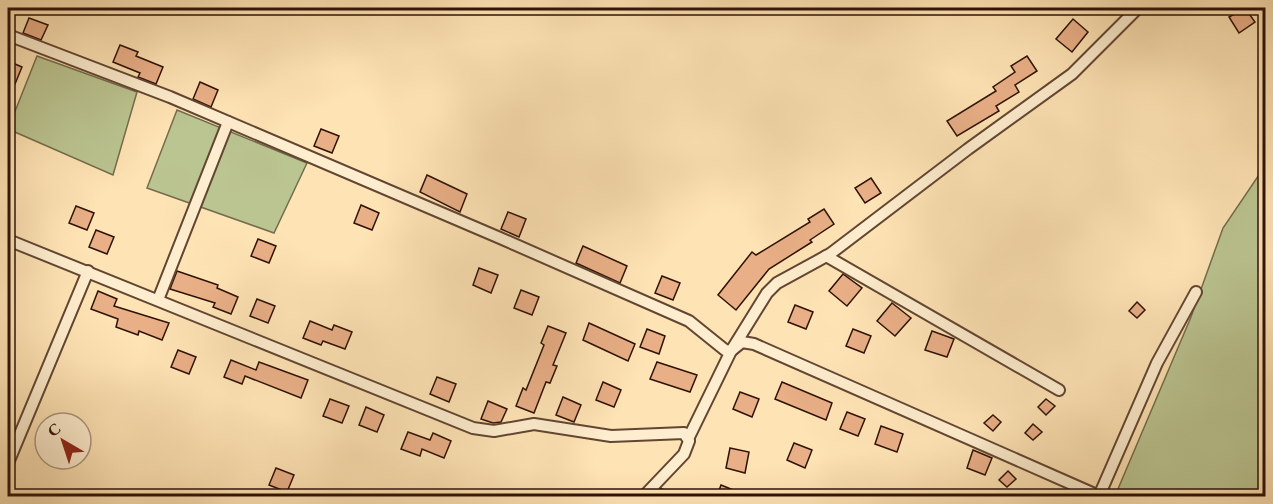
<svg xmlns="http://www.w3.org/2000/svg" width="1273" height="504" viewBox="0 0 1273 504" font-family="'EB Garamond',serif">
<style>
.green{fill:#bbc591;stroke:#746c4c;stroke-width:1.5}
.building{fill:#e9af87;stroke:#2e1207;stroke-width:1.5}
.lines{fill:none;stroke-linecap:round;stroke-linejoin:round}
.street-casing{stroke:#624632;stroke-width:14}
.path{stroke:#2e1207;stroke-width:2;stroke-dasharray:4.5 3;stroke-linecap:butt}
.street{stroke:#feedce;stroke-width:10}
</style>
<rect width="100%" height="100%" fill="#fee3b4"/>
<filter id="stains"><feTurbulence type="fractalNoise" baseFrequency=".00333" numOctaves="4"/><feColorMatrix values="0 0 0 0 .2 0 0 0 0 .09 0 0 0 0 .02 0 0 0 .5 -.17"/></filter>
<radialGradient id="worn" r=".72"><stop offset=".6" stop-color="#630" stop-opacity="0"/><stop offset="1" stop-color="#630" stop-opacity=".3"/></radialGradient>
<g class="green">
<polygon points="37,56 137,92 113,175 8,129"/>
<polygon points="177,110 307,163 274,233 147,188"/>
<polygon points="1265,166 1265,496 1115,496 1191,317 1223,228"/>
</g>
<g class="building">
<polygon points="1245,8 1255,22 1239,33 1229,17"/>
<polygon points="29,18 48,25 41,40 23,33"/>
<polygon points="1073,19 1088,32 1072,52 1056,39"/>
<polygon points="120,45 138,52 136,56 163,67 156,84 138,77 140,73 113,62"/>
<polygon points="1027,56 1037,71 1015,85 1019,92 996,106 999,111 957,136 947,121 996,91 993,87 1015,72 1011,66"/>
<polygon points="8,61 22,67 15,84 8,81"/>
<polygon points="200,82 218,90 211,107 193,99"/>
<polygon points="321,129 339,136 332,153 314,146"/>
<polygon points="427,175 467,194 460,212 420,192"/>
<polygon points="871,178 881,193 865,203 855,188"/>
<polygon points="361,205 379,213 372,230 354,223"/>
<polygon points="76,206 94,213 87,230 69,223"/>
<polygon points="824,209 834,224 810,240 812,242 769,269 736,310 718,295 752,252 756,255 810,222 808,219"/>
<polygon points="508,212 526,219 519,237 501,229"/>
<polygon points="96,230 114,237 107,254 89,247"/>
<polygon points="258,239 276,246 269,263 251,256"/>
<polygon points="583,246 627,266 620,283 576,263"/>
<polygon points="479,268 498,275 491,293 473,285"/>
<polygon points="177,271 218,285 217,288 238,297 231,314 213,307 215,303 170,289"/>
<polygon points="843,274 862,288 847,306 829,291"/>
<polygon points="662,276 680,283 673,300 655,293"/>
<polygon points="521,290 539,297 532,315 514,308"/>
<polygon points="98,291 117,299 114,306 169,323 162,340 139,331 138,335 116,327 118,319 91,309"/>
<polygon points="257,299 275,306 268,323 250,316"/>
<polygon points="1137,302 1145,310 1137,318 1129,311"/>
<polygon points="892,303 911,318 895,336 877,321"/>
<polygon points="795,305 813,312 806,329 788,322"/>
<polygon points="310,321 332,330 334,325 352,332 345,349 323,341 321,345 303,338"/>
<polygon points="589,323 635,344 628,361 583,340"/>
<polygon points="548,326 566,333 553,365 557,366 550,383 546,382 534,413 516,406 523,388 526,390 544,345 541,343"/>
<polygon points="647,329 665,336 659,354 640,347"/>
<polygon points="853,329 871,336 864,353 846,346"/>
<polygon points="932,331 954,339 947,357 925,350"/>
<polygon points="178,350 196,357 189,374 171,367"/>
<polygon points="231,360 256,370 259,362 308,380 301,398 245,376 242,384 224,377"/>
<polygon points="657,362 697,375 690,392 650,379"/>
<polygon points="437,377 456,384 449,402 430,394"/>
<polygon points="603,382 621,390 614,407 596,400"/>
<polygon points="782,382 832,403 826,420 775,399"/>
<polygon points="740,392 759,399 752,417 733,409"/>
<polygon points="563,397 581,405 574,422 556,415"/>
<polygon points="330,399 349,406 342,423 323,416"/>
<polygon points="1046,399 1055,406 1046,415 1038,407"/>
<polygon points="488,401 507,409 501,422 493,423 481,419"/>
<polygon points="366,407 384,415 377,432 359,425"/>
<polygon points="847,412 865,419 858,436 840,429"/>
<polygon points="993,415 1001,422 993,431 984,423"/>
<polygon points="1033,424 1042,432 1033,440 1025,433"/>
<polygon points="881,426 903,434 897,452 875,444"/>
<polygon points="408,432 430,440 433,433 451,441 444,458 422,449 420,456 401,449"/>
<polygon points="794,443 812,450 805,468 787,460"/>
<polygon points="730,448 749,452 745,473 726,468"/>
<polygon points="973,450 992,458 985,475 967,468"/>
<polygon points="276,468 294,475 287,492 269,485"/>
<polygon points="1008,471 1016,479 1007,487 999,480"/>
<polygon points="721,485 748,496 717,496"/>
</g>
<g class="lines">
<defs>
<g id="street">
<polyline points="1265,8 1266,8"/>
<polyline points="8,35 170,97 500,238 689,321 725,350 731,351 742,342 754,344 1099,496"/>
<polyline points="8,240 473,428 494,431 534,424 611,436 684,433 689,441 684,454 644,496"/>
<polyline points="826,256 1059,390"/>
<polyline points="158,300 228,122"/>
<polyline points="689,437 731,351 767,293 777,283 830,254 968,149 1072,74 1138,8"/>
<polyline points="8,463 88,271"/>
<polyline points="651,490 662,496"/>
<polyline points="1099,496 1157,363 1196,292"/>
</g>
</defs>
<use href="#street" class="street-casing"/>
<polyline class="path" points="11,24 17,8"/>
<use href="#street" class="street"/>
</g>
<rect width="1273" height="504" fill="none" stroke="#fee3b4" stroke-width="30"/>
<rect x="9" y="9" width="1255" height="486" fill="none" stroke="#2e1207" stroke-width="3"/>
<rect x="15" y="15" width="1243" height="474" fill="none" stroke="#2e1207" stroke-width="1.5"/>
<g transform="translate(63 441) rotate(321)"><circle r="28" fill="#feedce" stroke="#ab957e" stroke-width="1.5"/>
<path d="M0-4.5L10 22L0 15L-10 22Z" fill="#8f2418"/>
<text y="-9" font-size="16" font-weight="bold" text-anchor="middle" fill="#2e1207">С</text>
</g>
<rect width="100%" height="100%" filter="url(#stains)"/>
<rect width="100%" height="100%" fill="url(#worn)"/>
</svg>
